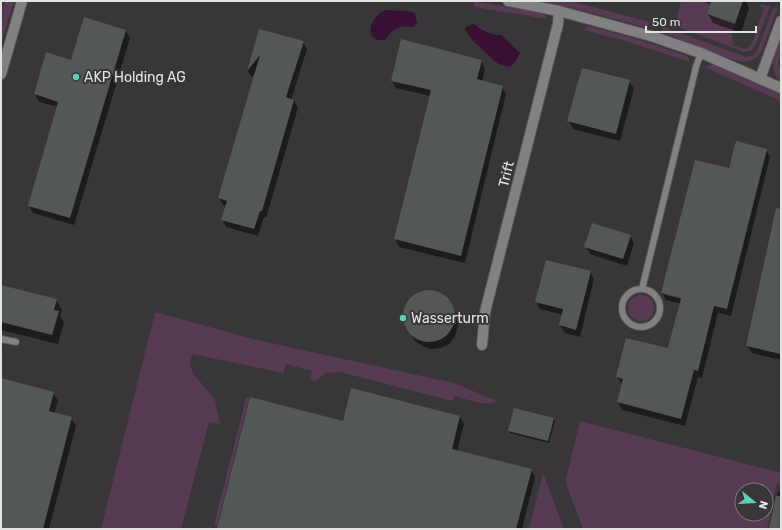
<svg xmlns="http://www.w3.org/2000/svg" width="782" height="530" viewBox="0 0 782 530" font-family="Rubik,sans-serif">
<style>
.green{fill:#563b52;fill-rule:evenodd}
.water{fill:#371034}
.shadow{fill:#0007;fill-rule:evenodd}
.building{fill:#535756}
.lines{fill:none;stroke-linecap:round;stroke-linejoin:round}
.lane-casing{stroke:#575456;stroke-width:8}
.street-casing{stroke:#575456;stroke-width:12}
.lane{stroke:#838083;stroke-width:6}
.street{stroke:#838083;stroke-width:10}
.poi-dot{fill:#5eceb8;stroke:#383638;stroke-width:1.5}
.labels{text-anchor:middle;stroke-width:4;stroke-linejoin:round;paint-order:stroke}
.poi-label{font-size:14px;fill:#e4e3e4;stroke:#383638;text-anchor:start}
.street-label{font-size:14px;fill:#e4e3e4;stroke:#383638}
</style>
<rect width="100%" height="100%" fill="#383638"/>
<g class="green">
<polygon points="5,1 14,1 1,43 1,15"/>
<polygon points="474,1 542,13 547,17 547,19 474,7"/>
<polygon points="541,1 571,1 649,22 648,28 570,7"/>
<polygon points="681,1 711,1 707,14 735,24 732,35 733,45 744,49 749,47 752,43 764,8 760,7 761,4 770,6 756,44 751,51 744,52 675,26"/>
<path d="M773,8L777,9L762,51C755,62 746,63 734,60L664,33L661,26L746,57L754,55L758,49Z"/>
<polygon points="588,26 643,41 687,56 690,62 622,40 584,30"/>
<path d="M781,38V52L778,63L781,73V81C766,71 776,52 781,38Z"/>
<polygon points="712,64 781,95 781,101 704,67"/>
<circle cx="641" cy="308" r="13"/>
<path d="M155,312L257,340L454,383L497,401C488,408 465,399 455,396L452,401L340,372L326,373L315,381L310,380L312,371L286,364L283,373L192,354L190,365L193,373L215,400L220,424L209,422L181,529H101Z"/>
<polygon points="246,398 249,398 217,526 214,525"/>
<path d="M580,421L781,473V484L777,483L767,529H583L567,486L566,479ZM742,490H766V514H742Z"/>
<polygon points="543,473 564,529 529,529"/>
</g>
<g class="water">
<path d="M386,10L407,11L415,13L417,24L413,27C400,24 392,29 385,40C367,42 367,25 378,15C380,12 383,11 386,10Z"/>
<path d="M474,24C483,31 490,35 501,35L520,53L516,61L510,67C496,65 493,60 484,51C476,43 470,40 465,29L468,26Z"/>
</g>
<g class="shadow">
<polygon points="703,1 746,1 749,8 741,33 713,23 708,14 711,5"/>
<polygon points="260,30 303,42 307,49 291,100 294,100 298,108 266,218 264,217 258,236 226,227 222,219 226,206 223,205 219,198 256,72 252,77 248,71"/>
<polygon points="126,31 130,38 74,225 33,213 29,206 58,107 39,102 35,94"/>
<polygon points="481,60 485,68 482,82 502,87 506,94 465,263 399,247 395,239 430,96 396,88 392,81"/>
<polygon points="629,81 634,89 620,141 573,129 569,121"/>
<path d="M766,150L770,157L731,316L718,313L702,378L698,377L685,426L622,410L618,402L623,385L617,377L627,339L669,350L681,304L666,300L662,292L730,170ZM666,293L686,298V300L666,295Z"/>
<polygon points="781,219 781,360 752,353 747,346"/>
<polygon points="630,236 634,243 627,266 590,254 586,247"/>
<polygon points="590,272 594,279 580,337 565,333 560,325 563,315 540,309 536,302"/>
<polygon points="1,286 56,300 62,310 60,316 64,322 58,344 1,330"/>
<polygon points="431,291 438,292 447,299 457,315 458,325 455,337 449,344 441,348 431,349 422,346 414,340 406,326 404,318 405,309 408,301 414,296 421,292"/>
<polygon points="1,387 53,393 58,401 54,414 71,418 76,426 49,529 1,529"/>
<polygon points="460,417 464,424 457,451 531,470 535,477 522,529 218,529 344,422"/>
<polygon points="554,419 555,421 549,443 510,433 509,431"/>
<polygon points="778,492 781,492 781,529 770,529"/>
</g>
<g class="building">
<polygon points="711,1 743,1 735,24 707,14"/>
<polygon points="84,17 126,30 70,218 28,206 58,102 34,94 46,52 71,60"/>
<polygon points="259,29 304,41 286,97 294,100 262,211 260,211 254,229 221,220 227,201 218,198 260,55 247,71"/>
<polygon points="401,39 482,60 477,79 503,86 461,256 394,239 431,90 391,81"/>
<polygon points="582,68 630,80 616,134 567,121"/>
<polygon points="736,141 767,149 727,309 714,306 698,371 694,370 681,419 617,402 623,379 616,377 626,338 668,348 681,298 661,293 695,160 729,168"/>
<polygon points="776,208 781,209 781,354 746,346"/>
<polygon points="592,223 631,235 623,259 584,247"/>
<polygon points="546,260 591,271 576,330 559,325 563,309 535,302"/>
<polygon points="1,285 57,299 54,310 59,311 52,335 1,322"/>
<circle cx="429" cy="316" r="26"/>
<polygon points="1,378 54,392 49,411 72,417 43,529 1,529"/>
<polygon points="351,388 460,416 452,449 532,469 516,529 217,529 250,397 343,421"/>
<polygon points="514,408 554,418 548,441 508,431"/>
<polygon points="776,496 781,496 781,529 769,529"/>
</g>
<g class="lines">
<defs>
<g id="lane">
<polyline points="642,289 696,67 701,53"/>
<circle cx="641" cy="308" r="19"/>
<polyline points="1,339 16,342"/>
</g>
<g id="street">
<polyline points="508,1 559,11 651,36 701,53 781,88"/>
<polyline points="1,74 22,1"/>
<polyline points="760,79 781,21"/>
<polyline points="482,345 485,312 558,24 559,11"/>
</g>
</defs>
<use href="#lane" class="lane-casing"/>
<use href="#street" class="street-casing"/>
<use href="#lane" class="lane"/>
<use href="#street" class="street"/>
</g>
<g class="poi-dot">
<circle cx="76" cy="77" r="4"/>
<circle cx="403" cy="318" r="4"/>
</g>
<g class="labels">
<g class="poi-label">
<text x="84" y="82">AKP Holding AG</text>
<text x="411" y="323">Wasserturm</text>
</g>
<g class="street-label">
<text transform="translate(506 174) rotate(-76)" y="5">Trift</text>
</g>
</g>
<rect width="782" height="530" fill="none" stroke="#e4e3e4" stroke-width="4"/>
<g transform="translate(754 502) rotate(108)"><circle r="19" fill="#383638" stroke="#7d7b7d"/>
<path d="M0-3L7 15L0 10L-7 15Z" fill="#5eceb8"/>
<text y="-6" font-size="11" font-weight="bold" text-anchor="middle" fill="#e4e3e4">N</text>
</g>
<path d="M646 26v6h110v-6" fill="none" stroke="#e4e3e4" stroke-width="2"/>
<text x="652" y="26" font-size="12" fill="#e4e3e4" stroke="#383638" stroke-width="3" paint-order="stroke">50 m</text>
</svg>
